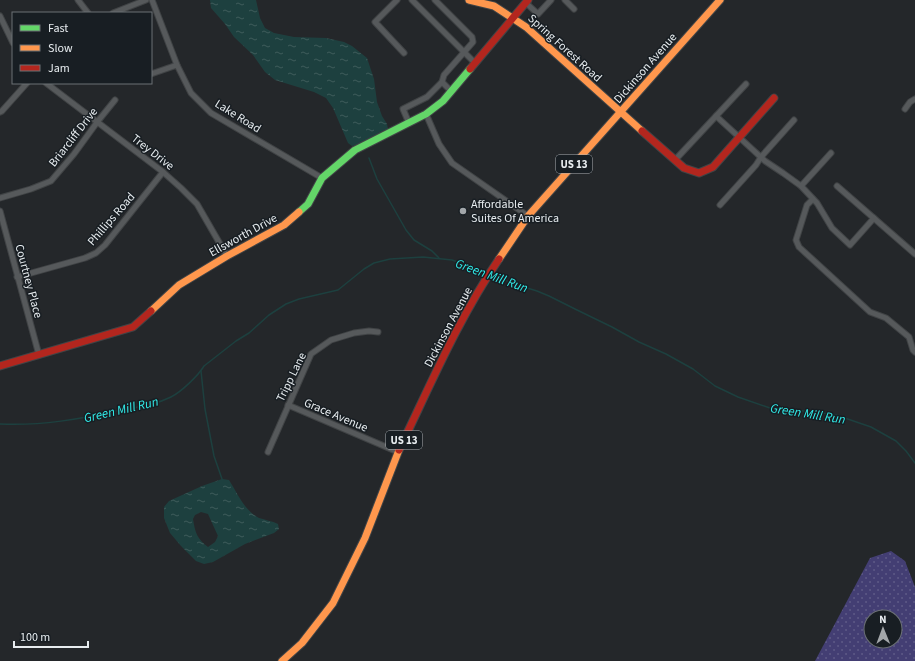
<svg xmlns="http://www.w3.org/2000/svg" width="915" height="661" viewBox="0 0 915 661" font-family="'Source Sans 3',sans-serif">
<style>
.grass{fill:url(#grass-dots);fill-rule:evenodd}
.water{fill:url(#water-ripples);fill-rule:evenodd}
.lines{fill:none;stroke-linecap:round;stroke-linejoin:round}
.stream{stroke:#1d403f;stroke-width:1.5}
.street-casing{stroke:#414446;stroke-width:7}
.fast-casing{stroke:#414446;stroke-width:9}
.slow-casing{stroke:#414446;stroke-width:9}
.jam-casing{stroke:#414446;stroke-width:9}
.street{stroke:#56595b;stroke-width:5}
.fast{stroke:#63d668;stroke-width:7}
.slow{stroke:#ff974d;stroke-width:7}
.jam{stroke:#b3261e;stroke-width:7}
.poi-dot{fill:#a3a7aa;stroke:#181e23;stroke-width:1.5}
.labels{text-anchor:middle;stroke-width:3;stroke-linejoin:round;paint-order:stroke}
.shield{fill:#181e23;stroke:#a9aeb2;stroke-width:1}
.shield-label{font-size:11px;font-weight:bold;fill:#e7ecef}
.street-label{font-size:12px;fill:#e7ecef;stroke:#181e23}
.poi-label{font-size:12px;fill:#e7ecef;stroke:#181e23;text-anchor:start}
.water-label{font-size:13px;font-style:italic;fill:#31edea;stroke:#181e23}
</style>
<defs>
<pattern id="grass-dots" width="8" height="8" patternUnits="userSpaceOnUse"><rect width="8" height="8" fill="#433e73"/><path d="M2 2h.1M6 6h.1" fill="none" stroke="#5e5a87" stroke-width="1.8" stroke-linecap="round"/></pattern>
<pattern id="water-ripples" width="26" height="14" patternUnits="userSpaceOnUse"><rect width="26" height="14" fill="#1d403f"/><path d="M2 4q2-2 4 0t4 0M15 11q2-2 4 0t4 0" fill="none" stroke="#3e5c5b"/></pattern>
</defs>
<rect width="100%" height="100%" fill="#24272a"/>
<path class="grass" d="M891,551L905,561L915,587V661H815L870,558ZM871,617H895V641H871Z"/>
<g class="water">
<polygon points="210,0 256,0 260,18 265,28 274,33 294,37 326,38 344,42 352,46 367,58 374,79 377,102 382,116 387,124 388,129 361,144 352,146 348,143 333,108 326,98 314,92 275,80 265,72 253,55 234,37 225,24 211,8"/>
<path d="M222,479L229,480C238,494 244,510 259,518C265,520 272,521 278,524L279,529L274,533L245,544L213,562L204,564L196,561L181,546L170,533L164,518V507L169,501L202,486ZM201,512L208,514L218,536L215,542L208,547C197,539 195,532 193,519L195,515Z"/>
</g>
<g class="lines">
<g class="stream">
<polyline points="369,158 377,179 406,230 414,240 432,251 439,258"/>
<polyline points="493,274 511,283 537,291 549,296 575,309 612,327 639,342 666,354 693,369 715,386 738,397 770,408 816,412 836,415 871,427 896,441 906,451 915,463"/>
<polyline points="201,371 205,409 214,456 222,479"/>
<path d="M0,424C41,426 81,419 121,410C138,407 155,405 171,397C181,392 198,376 204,366L236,341L249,333L269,315L286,304L299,299L338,290L364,269L374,263L390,259L423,257L452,260L487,272"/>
</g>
<defs>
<g id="street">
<polyline points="78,0 88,13"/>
<polyline points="152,0 177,65 191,93 211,113 322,178"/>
<polyline points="397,0 375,22 404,53"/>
<polyline points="412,0 475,63"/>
<polyline points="435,0 472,37 473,42 444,75 442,82"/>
<polyline points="565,0 574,9"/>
<polyline points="526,3 538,14 551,0"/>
<polyline points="113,13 146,0"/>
<polyline points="0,16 13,43"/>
<polyline points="151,74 177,65"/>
<polyline points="46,83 163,172 181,188 197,204 227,256"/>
<polyline points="905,109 910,102 915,99"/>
<polyline points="0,112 2,111 27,83"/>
<polyline points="426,114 439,144 452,163 528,216"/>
<polyline points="716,116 765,161 783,173 801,186 817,203 832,228 850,245 874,218"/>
<polyline points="409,123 403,109 427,97 442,82 451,91"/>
<polyline points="675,160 746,84"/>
<polyline points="801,186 831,153"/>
<polyline points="837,186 915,254"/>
<polyline points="0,198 31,189 51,181 74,154 98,121 115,100"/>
<polyline points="813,199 807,205 796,240 799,247 870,312 886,318 909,337 913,350 915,352"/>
<polyline points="720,205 756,165 761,157 794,120"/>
<polyline points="0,211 39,355"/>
<polyline points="17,277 85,258 96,253 105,245 163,172"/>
<polyline points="288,405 398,452"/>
<polyline points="268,452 311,354 331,340 354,333 369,331 378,332"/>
</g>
<polyline id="fast" points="299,212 308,204 322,178 355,150 426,114 443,101 470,69"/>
<g id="slow">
<polyline points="469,0 494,6 526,27 642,131"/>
<polyline points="499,259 528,216 720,0"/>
<polyline points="151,311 179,285 227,256 284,225 299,212"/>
<polyline points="282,661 302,643 333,603 365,538 399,450"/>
</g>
<g id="jam">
<polyline points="470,69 528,0"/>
<polyline points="642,131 684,168 699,173 713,167 774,98"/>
<polyline points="0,366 133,327 151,311"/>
<path d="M399,450C430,386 458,319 499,259"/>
</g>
</defs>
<use href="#street" class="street-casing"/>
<use href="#fast" class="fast-casing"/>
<use href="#slow" class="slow-casing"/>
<use href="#jam" class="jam-casing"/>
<use href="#street" class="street"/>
<use href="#fast" class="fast"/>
<use href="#slow" class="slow"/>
<use href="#jam" class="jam"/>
</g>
<circle class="poi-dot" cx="463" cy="211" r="4"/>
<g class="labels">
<g class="shield">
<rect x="556" y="155" width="36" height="18" rx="3"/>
<rect x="386" y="431" width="36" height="18" rx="3"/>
</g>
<g class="shield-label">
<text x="574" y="168">US 13</text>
<text x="404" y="444">US 13</text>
</g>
<g class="street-label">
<text transform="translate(565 48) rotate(42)" y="4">Spring Forest Road</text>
<text transform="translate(645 68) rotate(-49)" y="4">Dickinson Avenue</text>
<text transform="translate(238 116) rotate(32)" y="4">Lake Road</text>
<text transform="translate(73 137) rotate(-52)" y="4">Briarcliff Drive</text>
<text transform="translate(153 152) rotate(38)" y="4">Trey Drive</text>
<text transform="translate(111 219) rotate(-49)" y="4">Phillips Road</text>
<text transform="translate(243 235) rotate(-29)" y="4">Ellsworth Drive</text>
<text transform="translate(29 281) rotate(75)" y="4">Courtney Place</text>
<text transform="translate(448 327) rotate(-62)" y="4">Dickinson Avenue</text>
<text transform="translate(291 377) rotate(-64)" y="4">Tripp Lane</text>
<text transform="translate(336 415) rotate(23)" y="4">Grace Avenue</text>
</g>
<g class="poi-label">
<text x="471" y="208">Affordable<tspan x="471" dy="14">Suites Of America</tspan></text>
</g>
<g class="water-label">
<text transform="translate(492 275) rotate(20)" y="5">Green Mill Run</text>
<text transform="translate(121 409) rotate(-13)" y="5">Green Mill Run</text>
<text transform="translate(808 413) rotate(9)" y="5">Green Mill Run</text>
</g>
</g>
<rect x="12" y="12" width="140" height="72" fill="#181e23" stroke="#6b7075"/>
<rect x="20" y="25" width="20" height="6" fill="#63d668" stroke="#6b7075"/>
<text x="48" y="32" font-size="12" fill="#e7ecef">Fast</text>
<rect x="20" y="45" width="20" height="6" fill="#ff974d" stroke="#6b7075"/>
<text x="48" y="52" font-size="12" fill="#e7ecef">Slow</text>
<rect x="20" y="65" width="20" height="6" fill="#b3261e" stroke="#6b7075"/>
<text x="48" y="72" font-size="12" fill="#e7ecef">Jam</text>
<g transform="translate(883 629) rotate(359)"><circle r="19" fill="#181e23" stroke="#6b7075"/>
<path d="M0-3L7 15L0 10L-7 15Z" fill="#a3a7aa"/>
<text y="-6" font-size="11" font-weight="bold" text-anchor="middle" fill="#e7ecef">N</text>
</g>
<path d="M14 641v6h74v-6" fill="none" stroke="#e7ecef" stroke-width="2"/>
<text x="20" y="641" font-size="12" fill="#e7ecef" stroke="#181e23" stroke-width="3" paint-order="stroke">100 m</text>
</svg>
